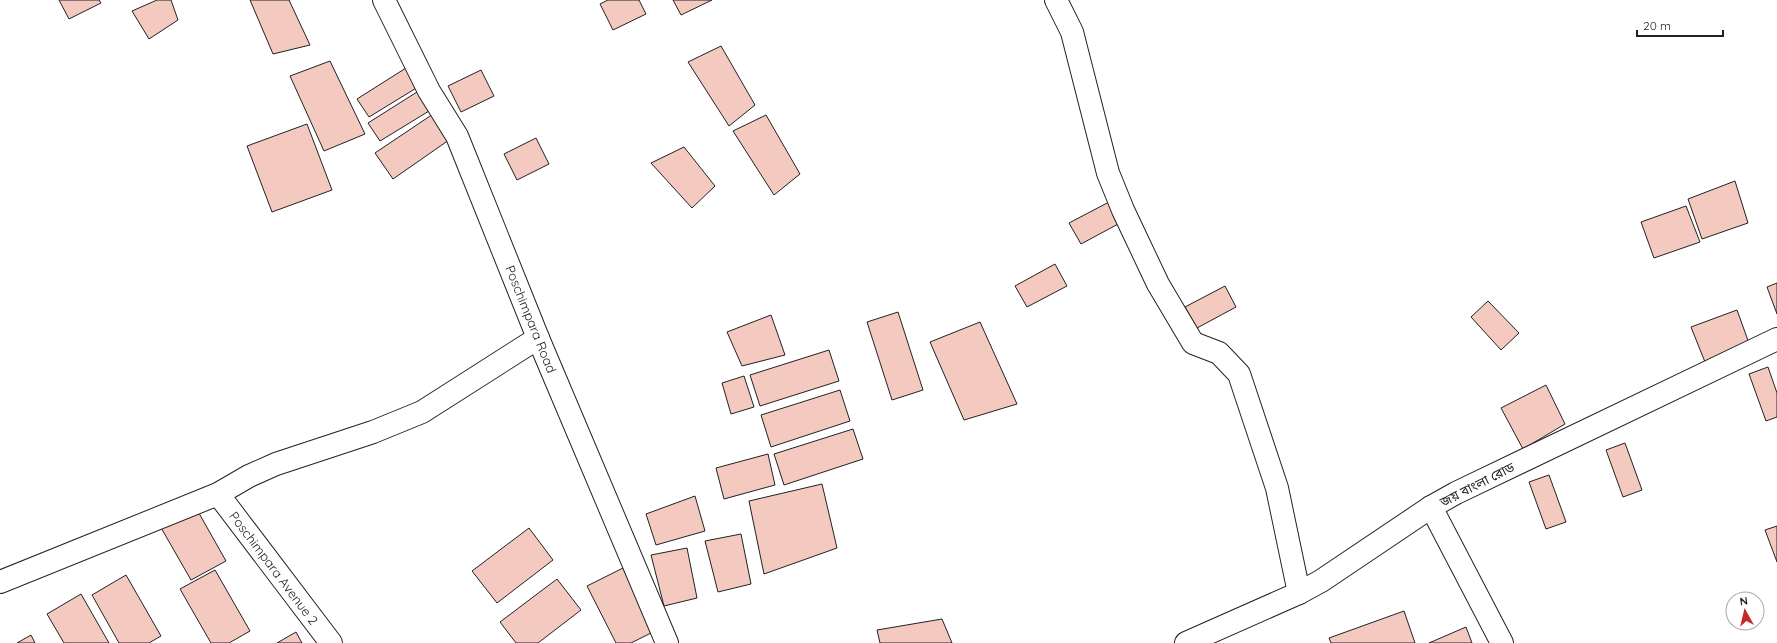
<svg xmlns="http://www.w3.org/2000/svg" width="1777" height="643" viewBox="0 0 1777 643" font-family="Quicksand,'Noto Sans Bengali',sans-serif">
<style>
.building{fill:#f3c9c0;stroke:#222}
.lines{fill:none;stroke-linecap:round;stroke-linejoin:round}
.street-casing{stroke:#222;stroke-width:24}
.secondary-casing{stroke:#222;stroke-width:24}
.street{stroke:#fff;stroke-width:22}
.secondary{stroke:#fff;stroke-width:22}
.labels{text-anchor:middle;stroke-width:3;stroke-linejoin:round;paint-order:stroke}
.street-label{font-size:13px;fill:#222;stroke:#fff}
</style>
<rect width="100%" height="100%" fill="#fff"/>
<g class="building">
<polygon points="59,0 99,0 101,3 69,19"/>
<polygon points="157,0 171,0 178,20 149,39 132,11"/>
<polygon points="250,0 289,0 310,45 273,54"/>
<polygon points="608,0 639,0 646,14 613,30 600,4"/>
<polygon points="673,0 712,0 681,15"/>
<polygon points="721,46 755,105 729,126 688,62"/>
<polygon points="330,61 365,134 324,151 290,76"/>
<polygon points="406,68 418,87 369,117 357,99"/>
<polygon points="481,70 494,96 461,112 448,86"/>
<polygon points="417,92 429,111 380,141 368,123"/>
<polygon points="433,114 449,140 393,179 375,153"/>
<polygon points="766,115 800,174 774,195 733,131"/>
<polygon points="307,124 332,190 272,212 247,146"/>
<polygon points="536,138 549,164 517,180 504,154"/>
<polygon points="684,147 715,186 692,208 651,163"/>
<polygon points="1735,181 1748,223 1702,239 1688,199"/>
<polygon points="1109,202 1120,223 1081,244 1069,223"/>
<polygon points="1686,206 1700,242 1654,258 1641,222"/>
<polygon points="1055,264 1067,286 1027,307 1015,286"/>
<polygon points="1777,283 1777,314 1767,287"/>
<polygon points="1225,286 1236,307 1197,328 1185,307"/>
<polygon points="1488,301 1519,333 1501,350 1471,317"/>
<polygon points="1737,310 1750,346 1705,362 1691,327"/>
<polygon points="898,312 923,390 892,400 867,322"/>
<polygon points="771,315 785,355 742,366 727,332"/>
<polygon points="980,322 1017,404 964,420 930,342"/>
<polygon points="829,350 839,381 760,406 750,375"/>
<polygon points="1768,367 1777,393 1777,417 1766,421 1749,374"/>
<polygon points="744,376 754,407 731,414 722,383"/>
<polygon points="1546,385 1565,424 1523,449 1501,408"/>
<polygon points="840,390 850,421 771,447 761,415"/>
<polygon points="853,429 863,459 784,485 774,454"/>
<polygon points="1625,443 1642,490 1623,497 1606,450"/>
<polygon points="768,454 775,485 724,499 716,468"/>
<polygon points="1549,475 1566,522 1546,529 1529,482"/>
<polygon points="822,484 837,548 764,574 749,501"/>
<polygon points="695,496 705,531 656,545 646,514"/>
<polygon points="191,499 226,561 191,580 156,519"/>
<polygon points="1777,526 1777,562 1765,530"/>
<polygon points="529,528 553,560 497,603 472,571"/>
<polygon points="741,534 751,584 718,592 705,541"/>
<polygon points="687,548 697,598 664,606 651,555"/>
<polygon points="623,568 655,631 631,643 616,643 587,586"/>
<polygon points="215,570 250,631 229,643 211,643 180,589"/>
<polygon points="126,575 161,636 149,643 119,643 92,595"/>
<polygon points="557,579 581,610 538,643 516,643 500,622"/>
<polygon points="81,594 109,643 64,643 47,614"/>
<polygon points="1404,611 1415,643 1331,643 1329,638"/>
<polygon points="942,619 952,643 880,643 877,630"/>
<polygon points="1466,627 1472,643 1429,643"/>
<polygon points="296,632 302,643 277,643"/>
<polygon points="31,635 35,643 17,643"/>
</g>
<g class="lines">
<defs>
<g id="street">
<polyline points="384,0 429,91 457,136 538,338 667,643"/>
<polyline points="1056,0 1072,32 1108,173 1123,210 1158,284 1193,343 1219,353 1239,374 1277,488 1299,593"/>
<polyline points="218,494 331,643"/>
<polyline points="1431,507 1502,643"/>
<polyline points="0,582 218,494 249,476 276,464 373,432 422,412 538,338"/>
</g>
<polyline id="secondary" points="1186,643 1299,593 1321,581 1431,507 1456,493 1777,339"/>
</defs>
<use href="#street" class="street-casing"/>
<use href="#secondary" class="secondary-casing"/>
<use href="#street" class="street"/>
<use href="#secondary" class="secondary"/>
</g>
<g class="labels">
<g class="street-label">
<text transform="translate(531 319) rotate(68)" y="5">Poschimpara Road</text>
<text transform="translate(1477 484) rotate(-27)" y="5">জয় বাংলা রোড</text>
<text transform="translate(274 568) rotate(53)" y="5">Poschimpara Avenue 2</text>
</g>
</g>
<g transform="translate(1745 611) rotate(352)"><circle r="19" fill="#ffffff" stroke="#a7a7a7"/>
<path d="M0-3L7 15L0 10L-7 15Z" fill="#c62828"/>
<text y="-6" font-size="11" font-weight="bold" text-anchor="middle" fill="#222222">N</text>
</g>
<path d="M1637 30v6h86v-6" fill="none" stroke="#222222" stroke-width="2"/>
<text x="1643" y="30" font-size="12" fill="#222222" stroke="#ffffff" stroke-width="3" paint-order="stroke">20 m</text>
</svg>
